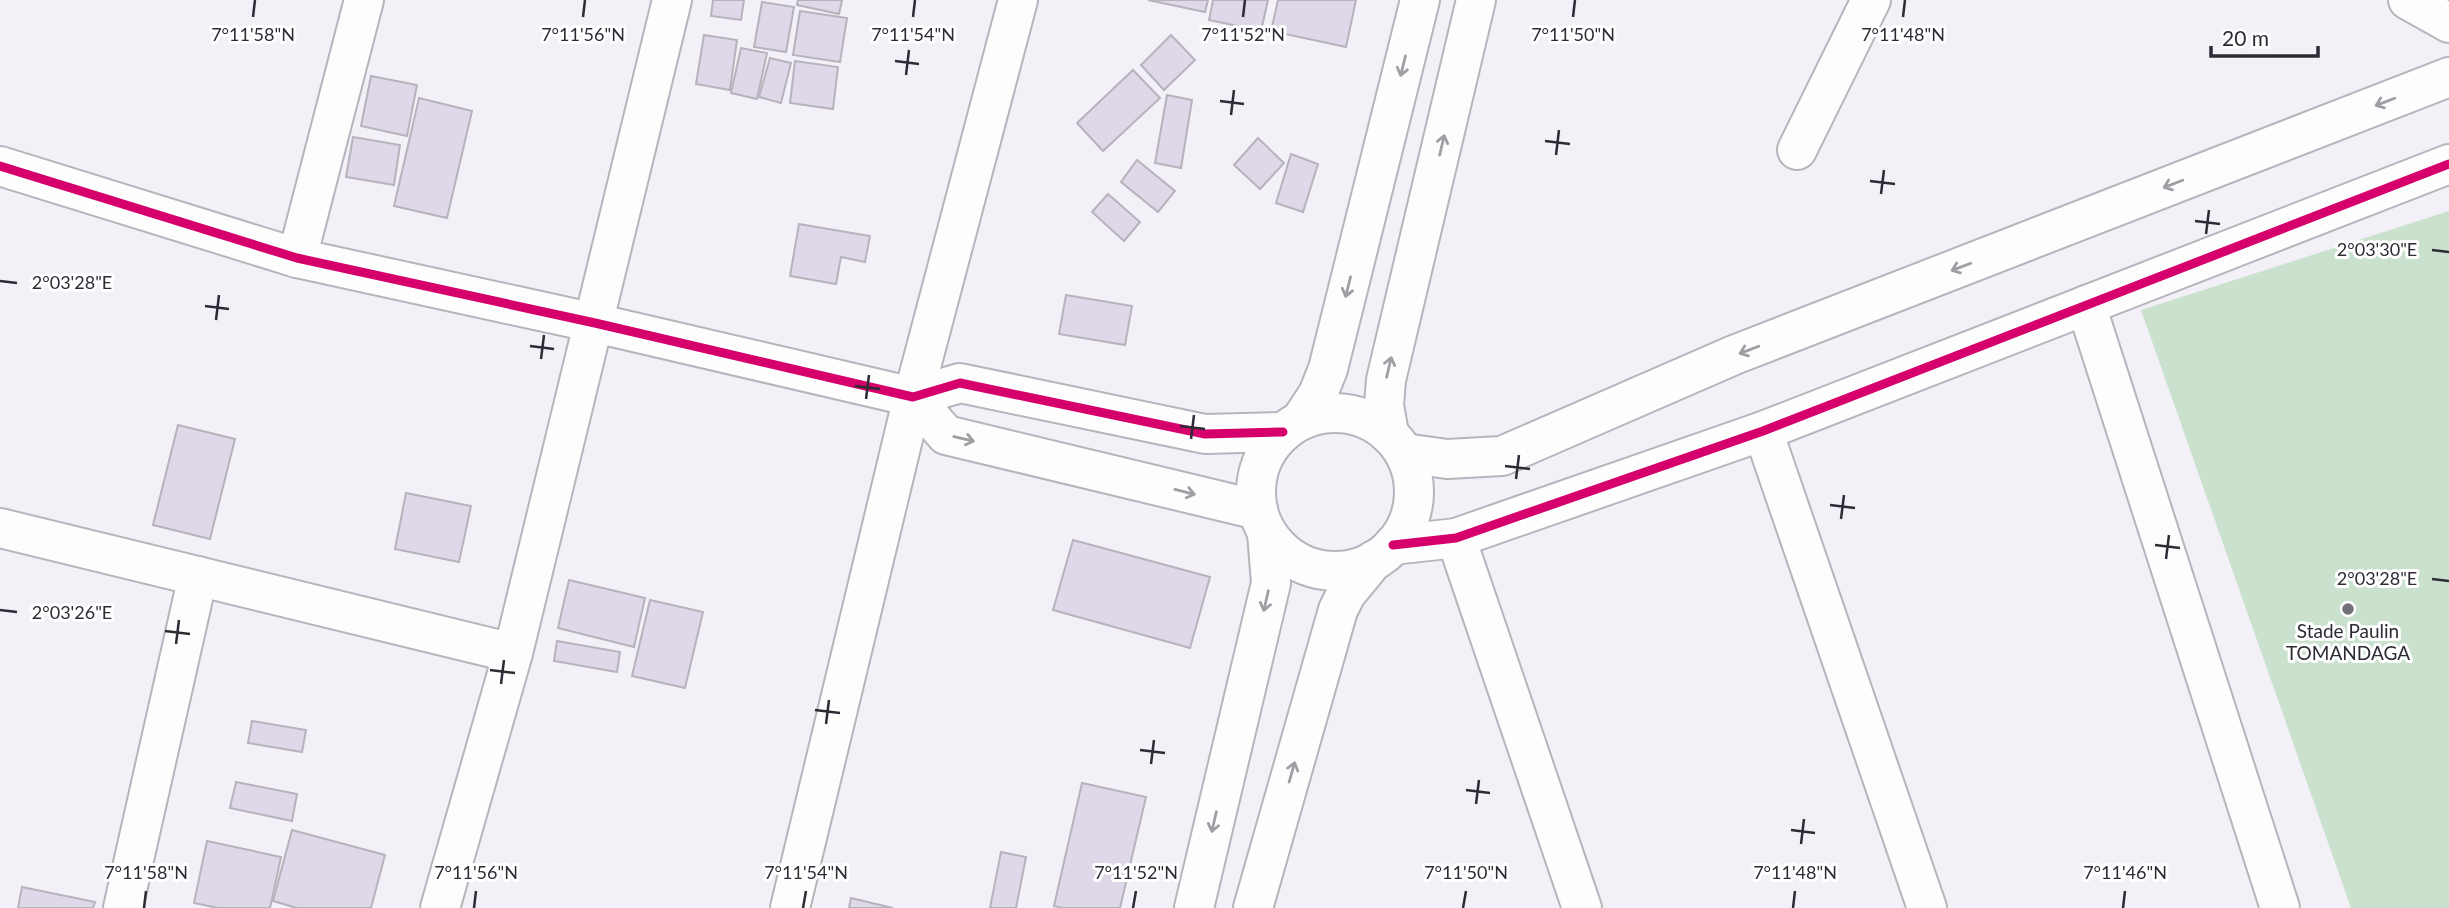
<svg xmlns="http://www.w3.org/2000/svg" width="2449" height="908" viewBox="0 0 2449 908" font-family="Lato,sans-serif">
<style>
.green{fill:#cae1ce}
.building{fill:#ded8e8;stroke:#b6b3bc;stroke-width:2}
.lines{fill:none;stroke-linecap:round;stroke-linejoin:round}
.minor-casing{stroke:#b7b4bc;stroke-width:42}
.minor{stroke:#fdfdfe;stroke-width:38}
.cycleway-casing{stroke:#fff;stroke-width:13}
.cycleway{stroke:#d6006c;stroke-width:9}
.oneway{stroke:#a09ea4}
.ticks{fill:none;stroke:#2e2b35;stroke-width:2.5}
.poi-dot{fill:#737079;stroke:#fff;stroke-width:2.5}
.labels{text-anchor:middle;stroke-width:6;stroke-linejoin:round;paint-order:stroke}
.poi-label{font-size:19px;fill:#2e2b35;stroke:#fff}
.ticks-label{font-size:18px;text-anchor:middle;fill:#2e2b35;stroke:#fff;stroke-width:6;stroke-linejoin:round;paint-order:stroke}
</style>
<rect width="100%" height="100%" fill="#f3f0f8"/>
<polygon class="green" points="2449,211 2449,908 2351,908 2141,310"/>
<g class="building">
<polygon points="713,0 744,0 741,20 711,16"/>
<polygon points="798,0 842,0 839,14 797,5"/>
<polygon points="1148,0 1208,0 1205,12"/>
<polygon points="1213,0 1268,0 1261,31 1209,20"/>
<polygon points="1278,0 1356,0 1346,47 1271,31"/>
<polygon points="762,2 794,7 786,52 754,47"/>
<polygon points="800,11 847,18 840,62 793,55"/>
<polygon points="704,35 737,40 730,90 696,84"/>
<polygon points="1171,35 1195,60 1164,90 1141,65"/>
<polygon points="741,48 767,53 757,99 731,93"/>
<polygon points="770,58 791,63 781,103 759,97"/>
<polygon points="795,61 838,67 833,109 790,103"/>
<polygon points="1133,70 1160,98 1103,151 1077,123"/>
<polygon points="371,76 417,85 407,136 361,126"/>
<polygon points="1167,95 1192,100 1181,168 1155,163"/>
<polygon points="419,98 472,111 447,218 394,206"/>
<polygon points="353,137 400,145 394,185 346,177"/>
<polygon points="1258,138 1284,163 1260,189 1234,165"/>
<polygon points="1291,154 1318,164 1303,212 1276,203"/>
<polygon points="1137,160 1175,191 1158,212 1121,182"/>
<polygon points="1108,194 1140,222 1124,241 1092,212"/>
<polygon points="799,224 870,236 865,262 841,257 836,284 790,276"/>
<polygon points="1066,295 1132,306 1125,345 1059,334"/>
<polygon points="178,425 235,439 210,539 153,525"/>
<polygon points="406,493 471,506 459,562 395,549"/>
<polygon points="1073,540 1210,577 1190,648 1053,610"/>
<polygon points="569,580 645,598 634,647 558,628"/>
<polygon points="650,600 703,612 685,688 632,676"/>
<polygon points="557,641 620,652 617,672 554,661"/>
<polygon points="252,721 306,730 302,752 248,743"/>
<polygon points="236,782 297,794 292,821 230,808"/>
<polygon points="1082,783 1146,797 1120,908 1063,908 1054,906"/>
<polygon points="292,830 385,855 371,908 297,908 273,901"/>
<polygon points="207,841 281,857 270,908 218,908 194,903"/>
<polygon points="1001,852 1026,857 1016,908 990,908"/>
<polygon points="22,887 95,902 93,908 18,908"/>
<polygon points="851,898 893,908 849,908"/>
</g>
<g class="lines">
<defs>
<g id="minor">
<polyline points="2408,0 2449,23"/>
<polyline points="1797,150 1871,0"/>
<polyline points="0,166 297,258 595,323 913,397 960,383 1205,434 1283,432"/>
<polyline points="297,258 364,0"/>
<polyline points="2086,305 2280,908"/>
<polyline points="913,397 946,435 1258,510"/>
<circle cx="1335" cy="492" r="79"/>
<polyline points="1301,420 1318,394 1328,369 1420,0"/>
<polyline points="1763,431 1927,908"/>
<polyline points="1389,434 1384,405 1386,380 1476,0"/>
<polyline points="1404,453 1447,459 1502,456 1734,355 2449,77"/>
<polyline points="0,528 513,653"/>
<polyline points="1456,538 1582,908"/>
<polyline points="1393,545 1456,538 1763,431 2449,164"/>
<polyline points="123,908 198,576"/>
<polyline points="440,908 513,653 672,0"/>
<polyline points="790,908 913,397 1018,0"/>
<polyline points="1194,908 1271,583 1267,533"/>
<polyline points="1253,908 1338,610 1346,594 1374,560"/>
</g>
</defs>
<use href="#minor" class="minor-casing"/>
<use href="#minor" class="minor"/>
<defs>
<g id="cycleway">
<polyline points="0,166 297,258 595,323 913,397 960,383 1205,434 1283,432"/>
<polyline points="1393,545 1456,538 1763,431 2449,164"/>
</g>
</defs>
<use href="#cycleway" class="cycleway-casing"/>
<use href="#cycleway" class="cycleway"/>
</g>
<defs><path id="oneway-shaft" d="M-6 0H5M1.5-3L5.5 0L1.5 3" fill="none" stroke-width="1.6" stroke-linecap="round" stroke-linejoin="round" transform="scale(1.75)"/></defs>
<g class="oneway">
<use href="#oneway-shaft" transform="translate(1403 66) rotate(104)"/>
<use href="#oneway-shaft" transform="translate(2385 102) rotate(159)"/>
<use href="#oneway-shaft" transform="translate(1442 145) rotate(-77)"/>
<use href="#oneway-shaft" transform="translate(2173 184) rotate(159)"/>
<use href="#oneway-shaft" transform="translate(1961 267) rotate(159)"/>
<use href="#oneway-shaft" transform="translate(1348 287) rotate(104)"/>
<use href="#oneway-shaft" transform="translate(1749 350) rotate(159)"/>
<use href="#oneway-shaft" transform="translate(1389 367) rotate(-77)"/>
<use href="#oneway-shaft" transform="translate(964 439) rotate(13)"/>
<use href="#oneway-shaft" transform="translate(1185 492) rotate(14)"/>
<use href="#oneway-shaft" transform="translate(1266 601) rotate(103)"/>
<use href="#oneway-shaft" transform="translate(1292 772) rotate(-74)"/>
<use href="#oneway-shaft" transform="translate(1214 822) rotate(103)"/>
</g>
<path class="ticks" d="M253,17L255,0M583,17L585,0M913,17L915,0M1243,17L1245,0M1573,17L1575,0M1903,17L1905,0M895,61L919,64M906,75L909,50M1220,101L1244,104M1231,115L1234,90M1545,141L1570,144M1556,155L1559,130M1870,181L1895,184M1881,194L1884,170M2195,221L2220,224M2206,234L2209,210M2432,250L2449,252M0,281L17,283M205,306L229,309M216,320L219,295M530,346L554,349M541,359L544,335M855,386L880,389M866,399L869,375M1180,426L1205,429M1191,439L1194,415M1505,466L1530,469M1516,479L1519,455M1830,505L1855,508M1841,519L1844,495M2155,545L2180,548M2166,559L2169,535M2432,579L2449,581M0,610L17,612M165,631L190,634M176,644L179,620M490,670L515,673M501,684L504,660M815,710L840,713M826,724L829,700M1140,750L1165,753M1151,764L1154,740M1466,790L1490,793M1476,804L1479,780M1791,830L1815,833M1801,844L1804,819M144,908L146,891M474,908L476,891M803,908L806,891M1133,908L1136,891M1463,908L1466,891M1793,908L1795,891M2123,908L2125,891"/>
<circle class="poi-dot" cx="2348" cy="609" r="7"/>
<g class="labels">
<g class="poi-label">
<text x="2348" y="638">Stade Paulin<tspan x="2348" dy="22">TOMANDAGA</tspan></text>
</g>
</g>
<g class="ticks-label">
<text x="253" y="41">7°11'58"N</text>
<text x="583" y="41">7°11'56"N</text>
<text x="913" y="41">7°11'54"N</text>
<text x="1243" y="41">7°11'52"N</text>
<text x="1573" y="41">7°11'50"N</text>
<text x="1903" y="41">7°11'48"N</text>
<text x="2377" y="256">2°03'30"E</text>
<text x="72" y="289">2°03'28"E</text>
<text x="2377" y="585">2°03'28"E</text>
<text x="72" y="619">2°03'26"E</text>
<text x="146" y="879">7°11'58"N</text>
<text x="476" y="879">7°11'56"N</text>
<text x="806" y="879">7°11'54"N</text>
<text x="1136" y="879">7°11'52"N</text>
<text x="1466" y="879">7°11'50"N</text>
<text x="1795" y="879">7°11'48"N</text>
<text x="2125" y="879">7°11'46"N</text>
</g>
<path d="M2211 46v10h107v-10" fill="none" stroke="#2e2b35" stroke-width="3.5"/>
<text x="2222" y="46" font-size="21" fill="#2e2b35" stroke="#ffffff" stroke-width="5" paint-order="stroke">20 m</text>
</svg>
